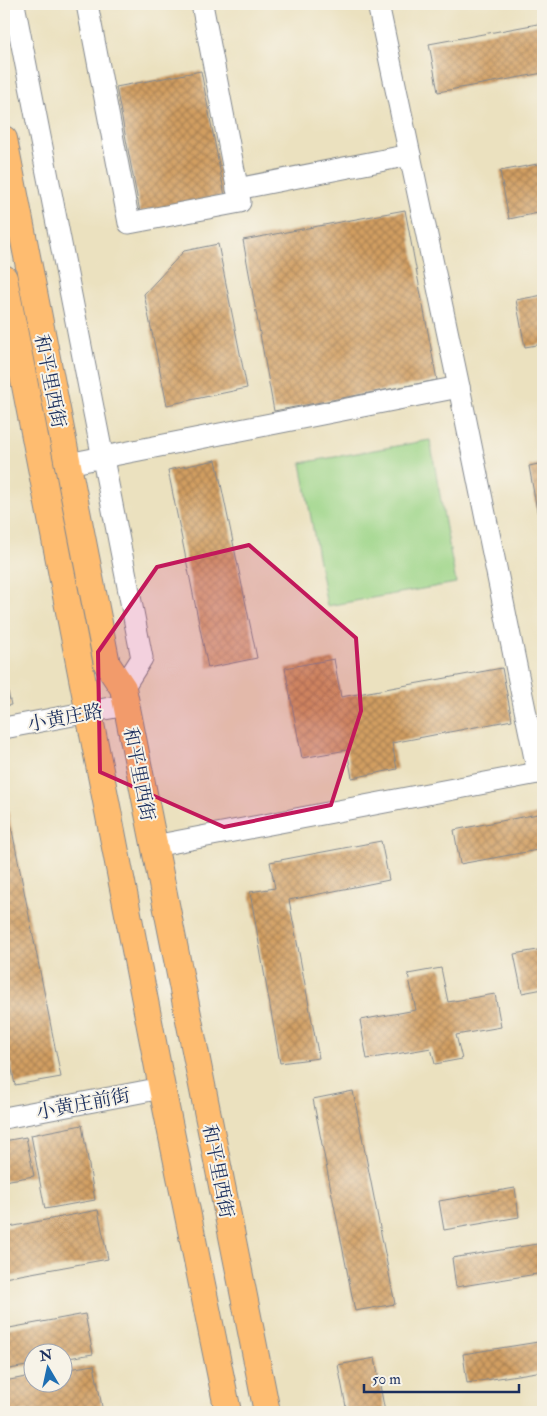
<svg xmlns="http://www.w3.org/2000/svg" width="547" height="1416" viewBox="0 0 547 1416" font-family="'IM FELL Double Pica','Noto Serif SC',serif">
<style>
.green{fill:#9dd588;stroke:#5c8273}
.building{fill:url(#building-cross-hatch)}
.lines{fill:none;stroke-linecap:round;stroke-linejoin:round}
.minor-casing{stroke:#83888e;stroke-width:23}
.major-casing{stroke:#83888e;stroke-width:28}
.minor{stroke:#fff;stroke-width:21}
.major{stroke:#febc70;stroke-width:26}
.marked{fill:#c2185b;fill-opacity:0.2;stroke:#c2185b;stroke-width:4;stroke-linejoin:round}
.labels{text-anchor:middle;stroke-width:4;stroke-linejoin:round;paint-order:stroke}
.street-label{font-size:19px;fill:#1b2f5e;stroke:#f7f3e8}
</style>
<defs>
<pattern id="building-cross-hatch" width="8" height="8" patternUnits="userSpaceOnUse" patternTransform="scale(1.25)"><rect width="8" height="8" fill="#d19e61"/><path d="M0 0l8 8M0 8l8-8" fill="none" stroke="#a98153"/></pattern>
</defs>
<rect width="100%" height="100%" fill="#f7f3e8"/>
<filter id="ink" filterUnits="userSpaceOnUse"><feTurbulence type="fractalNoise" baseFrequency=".02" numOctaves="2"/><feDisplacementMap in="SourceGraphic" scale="10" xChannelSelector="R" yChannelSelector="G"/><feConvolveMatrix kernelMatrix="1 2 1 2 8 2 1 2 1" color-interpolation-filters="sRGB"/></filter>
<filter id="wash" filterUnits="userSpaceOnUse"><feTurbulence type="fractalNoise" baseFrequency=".0096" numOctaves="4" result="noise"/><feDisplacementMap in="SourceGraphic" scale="20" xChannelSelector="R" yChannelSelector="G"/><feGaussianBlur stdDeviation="1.12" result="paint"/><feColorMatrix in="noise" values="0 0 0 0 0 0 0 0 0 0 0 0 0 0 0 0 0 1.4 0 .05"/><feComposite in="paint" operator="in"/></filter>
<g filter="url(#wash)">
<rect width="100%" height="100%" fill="#ebe1bf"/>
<polygon class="green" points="430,440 456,583 327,606 301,463"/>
<g id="blocks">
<g class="building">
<polygon points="543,23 543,73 438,92 429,44"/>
<polygon points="201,71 225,196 140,212 116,87"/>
<polygon points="543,163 543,212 509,219 500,171"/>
<polygon points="405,210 437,380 274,411 243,240"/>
<polygon points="218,244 247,388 167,405 144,294 184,251"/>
<polygon points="543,295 543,344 525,347 516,300"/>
<polygon points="216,460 257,658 208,668 168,470"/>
<polygon points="543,463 543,538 542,538 529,466"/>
<polygon points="334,659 341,697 502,668 512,720 392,743 397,769 352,778 347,750 302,758 285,668"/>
<polygon points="4,674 11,705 4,706"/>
<polygon points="4,790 61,1077 15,1085 4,1029"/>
<polygon points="543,813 543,849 460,864 454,830"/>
<polygon points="381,841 389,880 289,900 319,1058 280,1063 250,892 275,888 270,862"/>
<polygon points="543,949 543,989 522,993 514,954"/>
<polygon points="441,968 448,1002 495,994 501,1027 456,1035 462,1059 435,1064 431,1048 367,1059 360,1020 416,1010 408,974"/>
<polygon points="353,1091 395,1304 355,1311 313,1099"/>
<polygon points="82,1125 95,1200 45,1209 31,1135"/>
<polygon points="26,1137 34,1176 4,1181 4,1141"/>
<polygon points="515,1188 519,1217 444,1230 439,1201"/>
<polygon points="98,1210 108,1259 4,1278 4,1228"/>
<polygon points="543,1243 543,1273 456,1287 452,1258"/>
<polygon points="85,1314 93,1354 62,1359 62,1354 32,1354 32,1365 4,1370 4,1329"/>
<polygon points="538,1342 543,1371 467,1383 463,1354"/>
<polygon points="375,1358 385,1412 347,1412 338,1365"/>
<polygon points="94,1365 103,1412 4,1412 4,1381 32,1376 32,1384 62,1384 62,1370"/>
</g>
</g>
</g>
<g filter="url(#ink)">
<use href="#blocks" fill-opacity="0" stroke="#83888e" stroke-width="1"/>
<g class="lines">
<defs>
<g id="minor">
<polyline points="14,4 142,658 123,688"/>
<polyline points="87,4 129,223 240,202 202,4"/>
<polyline points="378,4 459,387 538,773"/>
<polyline points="237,189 410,155"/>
<polyline points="68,464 459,387"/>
<polyline points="4,728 126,705"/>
<polyline points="154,846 543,772"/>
<polyline points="4,1118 162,1088"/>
</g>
<g id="major">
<polyline points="4,139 107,664 123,688 267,1412"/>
<polyline points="4,278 162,1088 228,1412"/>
</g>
</defs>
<use href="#minor" class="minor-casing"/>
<use href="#major" class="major-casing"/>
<use href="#minor" class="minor"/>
<use href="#major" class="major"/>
</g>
</g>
<path class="marked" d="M249,545L356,638L361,711L331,805L224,827L100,772L98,652L157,567Z"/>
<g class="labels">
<g class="street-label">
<text transform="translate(51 381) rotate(79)" y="7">和平里西街</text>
<text transform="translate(65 717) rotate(-11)" y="7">小黄庄路</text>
<text transform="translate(140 774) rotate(79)" y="7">和平里西街</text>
<text transform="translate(83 1103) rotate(-11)" y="7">小黄庄前街</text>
<text transform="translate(219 1171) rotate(79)" y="7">和平里西街</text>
</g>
</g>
<rect width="547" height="1416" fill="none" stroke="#f7f3e8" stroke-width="20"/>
<g transform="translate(48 1368) rotate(351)"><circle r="24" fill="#f7f3e8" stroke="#9fa5b1"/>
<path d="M0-4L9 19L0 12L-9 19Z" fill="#1f6fb2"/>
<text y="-8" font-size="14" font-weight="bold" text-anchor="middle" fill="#1b2f5e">N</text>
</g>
<path d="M364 1384v8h155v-8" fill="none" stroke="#1b2f5e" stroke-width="2.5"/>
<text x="372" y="1384" font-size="15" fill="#1b2f5e" stroke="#f7f3e8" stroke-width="4" paint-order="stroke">50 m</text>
</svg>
